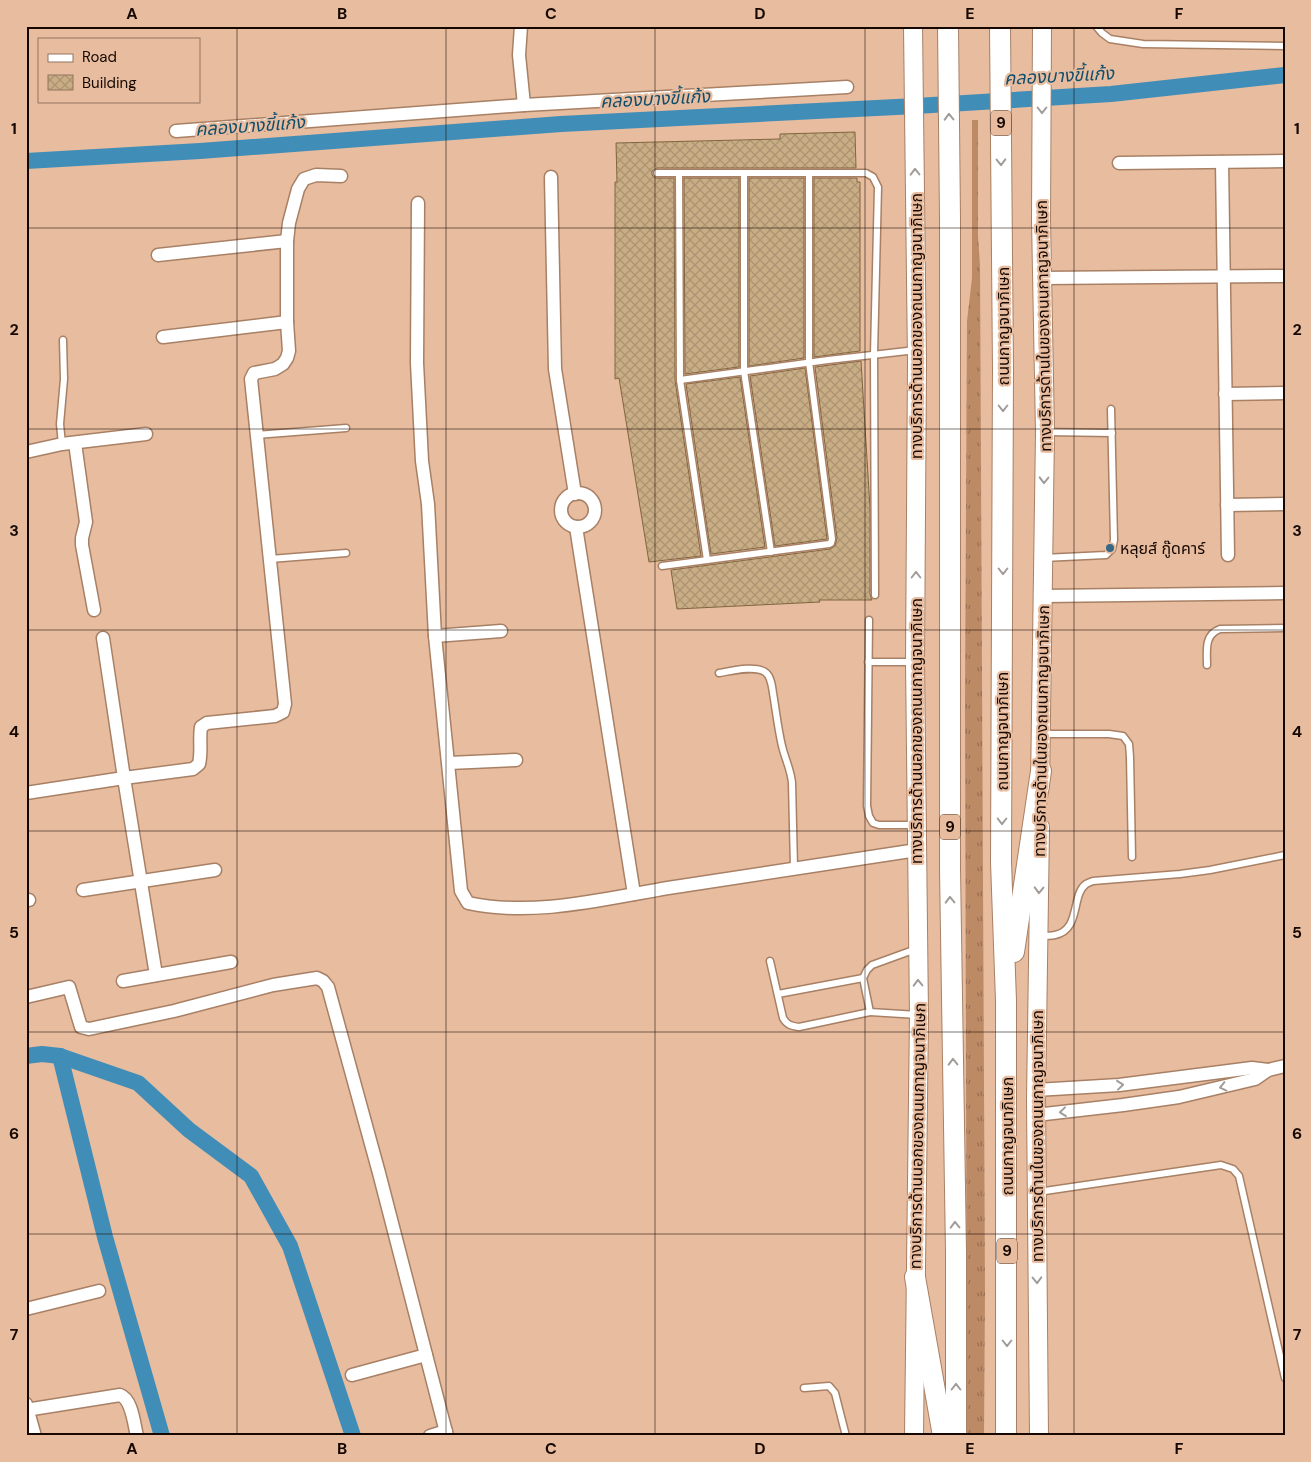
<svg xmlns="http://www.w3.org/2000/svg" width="1311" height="1462" viewBox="0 0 1311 1462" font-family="'DM Sans','Noto Sans Thai',sans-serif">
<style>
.grass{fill:url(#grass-tufts)}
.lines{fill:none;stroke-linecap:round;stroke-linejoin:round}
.canal{stroke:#408db8;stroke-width:16}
.building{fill:url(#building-cross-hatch);stroke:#806640}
.service-casing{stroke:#a88065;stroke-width:9}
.minor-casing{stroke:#a88065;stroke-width:15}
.secondary-casing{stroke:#a88065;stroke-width:20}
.trunk-casing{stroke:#a88065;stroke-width:22}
.service{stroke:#fff;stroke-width:6}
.minor{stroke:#fff;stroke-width:12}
.secondary{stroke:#fff;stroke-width:18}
.trunk{stroke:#fff;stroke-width:20}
.oneway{stroke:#a29c99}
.grid{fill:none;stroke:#160801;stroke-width:1;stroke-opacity:0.55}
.poi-dot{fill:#356886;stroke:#e7bc9f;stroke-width:2}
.labels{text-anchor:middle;stroke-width:4.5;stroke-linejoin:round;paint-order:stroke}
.shield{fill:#e7bc9f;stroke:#553e30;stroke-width:1}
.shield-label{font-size:15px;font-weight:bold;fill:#160801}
.street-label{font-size:16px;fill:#160801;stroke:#e7bc9f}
.poi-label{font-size:16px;fill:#160801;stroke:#e7bc9f;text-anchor:start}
.water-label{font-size:18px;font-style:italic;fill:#114e6c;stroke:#e7bc9f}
.neatline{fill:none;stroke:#160801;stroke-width:2}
.grid-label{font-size:16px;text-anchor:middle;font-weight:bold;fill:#160801}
</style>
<defs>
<pattern id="grass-tufts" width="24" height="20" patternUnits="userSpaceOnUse" patternTransform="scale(1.25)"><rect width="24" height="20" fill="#bd8a66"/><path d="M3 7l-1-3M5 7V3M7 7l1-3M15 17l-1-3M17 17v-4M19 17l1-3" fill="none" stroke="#996f52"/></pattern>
<pattern id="building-cross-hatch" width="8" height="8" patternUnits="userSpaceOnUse" patternTransform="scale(1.25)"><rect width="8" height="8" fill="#c9ad85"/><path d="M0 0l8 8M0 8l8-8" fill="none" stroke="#ac9371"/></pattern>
</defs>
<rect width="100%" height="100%" fill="#e7bc9f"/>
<polygon class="grass" points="972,120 978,120 978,236 980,265 985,1292 984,1436 967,1436 965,701 967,321 972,278"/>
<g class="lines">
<g class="canal">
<polyline points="26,161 200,151 561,124 916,106 1111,94 1285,75"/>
<polyline points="26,1056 42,1054 60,1056 105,1237 162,1436"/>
<polyline points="60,1056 138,1083 189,1130 251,1176 290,1246 353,1436"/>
</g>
</g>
<g class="building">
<polygon points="855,132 856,168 657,168 652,171 652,175 655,178 674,178 675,380 701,556 649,562 619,378 615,379 615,182 617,182 616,143 780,139 780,134"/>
<polygon points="684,178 739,178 739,367 685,374"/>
<polygon points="749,178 804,178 804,358 749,366"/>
<polygon points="814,178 857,178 857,182 860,182 860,351 814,357"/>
<polygon points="861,361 870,508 870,595 872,600 819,600 820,602 677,609 671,570 830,549 835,546 837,538 815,367"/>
<polygon points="805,368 827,539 775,546 750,376"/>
<polygon points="740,377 765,547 711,554 686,384"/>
</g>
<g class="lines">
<defs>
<g id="service">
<polyline points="1096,26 1102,33 1110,39 1143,44 1285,46"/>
<polyline points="657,173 866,173 873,177 878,187 874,354 875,595"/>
<polyline points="679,173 680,380 707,560"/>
<polyline points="744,173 744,371 771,552"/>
<polyline points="680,380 828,360 916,350"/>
<polyline points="1046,432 1112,433"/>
<polyline points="256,435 346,428"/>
<polyline points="62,444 60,424 64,379 63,340"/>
<polyline points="1043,558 1106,555 1112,549 1114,540 1111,409"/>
<polyline points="270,559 346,553"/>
<polyline points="662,566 829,544 831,543 832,539 809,362 809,173"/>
<polyline points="869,620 867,806 869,816 873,823 879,825 915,825"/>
<polyline points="868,662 914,662"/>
<path d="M1207,665C1207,650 1204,635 1220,629L1285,628"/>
<path d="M719,673C731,671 755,665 765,672C771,676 772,686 773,693C776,711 778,729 782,746C785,759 791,770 792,783L794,868"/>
<polyline points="1042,734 1109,734 1123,736 1129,744 1130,757 1132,857"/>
<path d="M1039,936C1044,936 1050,936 1055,935C1081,930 1071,895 1086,884C1088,883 1090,882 1093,881L1180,874L1210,870L1285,855"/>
<polyline points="916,949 872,965 867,970 863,978 870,1012 918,1015"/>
<path d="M770,961L783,1018C787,1025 791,1026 799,1027L870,1012"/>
<polyline points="778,994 863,978"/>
<polyline points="1038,1192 1221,1165 1233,1169 1239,1176 1285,1378"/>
<polyline points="804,1388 829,1386 835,1393 846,1436"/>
</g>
<g id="minor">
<polyline points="521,26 519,55 524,105"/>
<polyline points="176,131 524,105 847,87"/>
<polyline points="1222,162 1228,555"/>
<polyline points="1119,163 1285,161"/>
<polyline points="551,177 555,369 575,494"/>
<path d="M418,203L417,363L422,461L428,504L435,636L461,891L468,903C534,917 603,899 668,888C751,875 834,862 917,850"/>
<polyline points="158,255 287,241"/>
<polyline points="1042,278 1285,276"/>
<polyline points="163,337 287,322"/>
<polyline points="1225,394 1285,393"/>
<polyline points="75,443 86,522 82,538 82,545 94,610"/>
<polyline points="26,452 62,444 146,434"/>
<circle cx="578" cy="510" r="17"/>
<polyline points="1227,505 1285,504"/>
<polyline points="576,527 634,894"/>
<polyline points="1043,596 1285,593"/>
<polyline points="435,636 501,631"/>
<polyline points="103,638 124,778 156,975"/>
<polyline points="449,763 516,760"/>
<path d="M26,793L124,778L193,769L199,764C202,751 199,740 201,727L207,723L275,716L283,712L285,704L251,379L254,373L275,369L283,364L287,358L289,351L287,322V241L289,223L298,189L304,179L316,175L341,176"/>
<polyline points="83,890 215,870"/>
<polyline points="26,900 29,900"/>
<polyline points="123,981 231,962"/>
<polyline points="26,997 69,987 81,1027 89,1029 174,1011 273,985 317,978 323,981 328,987 379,1173 447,1436"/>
<polyline points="1036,1090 1119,1085 1252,1068 1268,1070 1285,1066"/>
<polyline points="1036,1115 1123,1105 1179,1097 1255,1079 1268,1070"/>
<polyline points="26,1309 99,1291"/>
<polyline points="352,1375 426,1355"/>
<polyline points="26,1404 35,1436"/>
<path d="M26,1410L120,1395C132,1399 134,1424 137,1436"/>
<polyline points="430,1436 446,1431"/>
</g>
<g id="secondary">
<polyline points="913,26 917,363 915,662 919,1015 914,1436"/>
<polyline points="1040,786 1045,432 1041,219 1042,26"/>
<polyline points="1039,1436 1036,1100 1040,827"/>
</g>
<g id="trunk">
<polyline points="948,26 950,219 950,869 956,1252 956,1436"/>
<polyline points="1000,26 1003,370 1001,862 1006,1001 1006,1436"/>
<polyline points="1014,952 1041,771"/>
<polyline points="915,1277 943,1436"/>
</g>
</defs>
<use href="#service" class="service-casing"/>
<use href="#minor" class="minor-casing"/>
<use href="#secondary" class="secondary-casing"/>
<use href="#trunk" class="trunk-casing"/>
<use href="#service" class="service"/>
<use href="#minor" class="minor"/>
<use href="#secondary" class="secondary"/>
<use href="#trunk" class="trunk"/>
</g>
<defs><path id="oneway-chevron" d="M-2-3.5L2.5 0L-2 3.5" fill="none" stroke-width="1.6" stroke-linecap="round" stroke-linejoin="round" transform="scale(1.25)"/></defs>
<g class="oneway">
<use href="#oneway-chevron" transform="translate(1042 110) rotate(90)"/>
<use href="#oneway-chevron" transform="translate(949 117) rotate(-91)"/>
<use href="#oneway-chevron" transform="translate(1001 162) rotate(89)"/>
<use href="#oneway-chevron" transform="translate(915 172) rotate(-91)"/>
<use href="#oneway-chevron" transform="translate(1003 408) rotate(90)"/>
<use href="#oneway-chevron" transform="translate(1044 480) rotate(91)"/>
<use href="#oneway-chevron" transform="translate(1003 571) rotate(90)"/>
<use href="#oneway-chevron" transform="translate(916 575) rotate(-90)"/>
<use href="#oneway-chevron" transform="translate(1002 821) rotate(90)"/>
<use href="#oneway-chevron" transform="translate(1039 890) rotate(91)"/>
<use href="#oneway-chevron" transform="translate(950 900) rotate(-91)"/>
<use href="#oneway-chevron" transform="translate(918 983) rotate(-91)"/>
<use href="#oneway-chevron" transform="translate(953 1062) rotate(-91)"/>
<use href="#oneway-chevron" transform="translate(1120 1085) rotate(-6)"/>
<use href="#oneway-chevron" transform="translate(1223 1087) rotate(167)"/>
<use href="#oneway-chevron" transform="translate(1063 1112) rotate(174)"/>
<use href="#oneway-chevron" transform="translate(955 1225) rotate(-91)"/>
<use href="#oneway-chevron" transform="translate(1037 1280) rotate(89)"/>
<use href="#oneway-chevron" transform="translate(1007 1343) rotate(90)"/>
<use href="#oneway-chevron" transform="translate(956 1387) rotate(-90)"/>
</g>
<path class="grid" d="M237,26V1436M446,26V1436M655,26V1436M865,26V1436M1074,26V1436M26,228H1285M26,429H1285M26,630H1285M26,831H1285M26,1032H1285M26,1234H1285"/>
<circle class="poi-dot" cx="1110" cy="548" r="5"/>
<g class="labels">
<g class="shield">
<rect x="991" y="110.5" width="20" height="25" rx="4"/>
<rect x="940" y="814.5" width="20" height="25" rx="4"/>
<rect x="997" y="1238.5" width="20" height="25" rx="4"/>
</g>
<g class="shield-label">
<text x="1001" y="128">9</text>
<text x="950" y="832">9</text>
<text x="1007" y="1256">9</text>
</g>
<g class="street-label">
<text transform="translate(916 326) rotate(-90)" y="6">ทางบริการด้านนอกของถนนกาญจนาภิเษก</text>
<text transform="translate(1003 326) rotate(-90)" y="6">ถนนกาญจนาภิเษก</text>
<text transform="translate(1043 326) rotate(-91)" y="6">ทางบริการด้านในของถนนกาญจนาภิเษก</text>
<text transform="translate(916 731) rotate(-90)" y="6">ทางบริการด้านนอกของถนนกาญจนาภิเษก</text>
<text transform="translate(1002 731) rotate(-90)" y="6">ถนนกาญจนาภิเษก</text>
<text transform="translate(1041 731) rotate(-89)" y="6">ทางบริการด้านในของถนนกาญจนาภิเษก</text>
<text transform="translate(917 1136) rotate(-89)" y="6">ทางบริการด้านนอกของถนนกาญจนาภิเษก</text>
<text transform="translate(1007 1136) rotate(-90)" y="6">ถนนกาญจนาภิเษก</text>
<text transform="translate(1037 1136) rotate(-90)" y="6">ทางบริการด้านในของถนนกาญจนาภิเษก</text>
</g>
<g class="poi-label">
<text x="1120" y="554">หลุยส์ กู๊ดคาร์</text>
</g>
<g class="water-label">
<text transform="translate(1059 76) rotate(-3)" y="6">คลองบางขี้แก้ง</text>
<text transform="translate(655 99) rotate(-3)" y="6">คลองบางขี้แก้ง</text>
<text transform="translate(250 126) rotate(-4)" y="6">คลองบางขี้แก้ง</text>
</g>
</g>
<rect width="1311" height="1462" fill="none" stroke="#e7bc9f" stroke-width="55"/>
<rect x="38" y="38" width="162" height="65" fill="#e7bc9f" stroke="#937460"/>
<rect x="48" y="54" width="25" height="8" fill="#ffffff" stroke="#937460"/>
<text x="82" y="62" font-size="15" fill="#160801">Road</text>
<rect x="48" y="75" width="25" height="15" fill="url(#building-cross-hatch)" stroke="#937460"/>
<text x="82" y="88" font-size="15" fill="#160801">Building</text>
<rect x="28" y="28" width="1256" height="1406" class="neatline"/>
<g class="grid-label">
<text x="132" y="19">A</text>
<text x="342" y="19">B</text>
<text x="551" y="19">C</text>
<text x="760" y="19">D</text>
<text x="970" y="19">E</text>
<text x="1179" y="19">F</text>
<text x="14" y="134">1</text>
<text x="1297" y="134">1</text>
<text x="14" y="335">2</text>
<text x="1297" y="335">2</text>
<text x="14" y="536">3</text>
<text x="1297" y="536">3</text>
<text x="14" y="737">4</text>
<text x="1297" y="737">4</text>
<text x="14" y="938">5</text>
<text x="1297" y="938">5</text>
<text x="14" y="1139">6</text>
<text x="1297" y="1139">6</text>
<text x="14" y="1340">7</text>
<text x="1297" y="1340">7</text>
<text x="132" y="1454">A</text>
<text x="342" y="1454">B</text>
<text x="551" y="1454">C</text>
<text x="760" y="1454">D</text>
<text x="970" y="1454">E</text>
<text x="1179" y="1454">F</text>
</g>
</svg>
